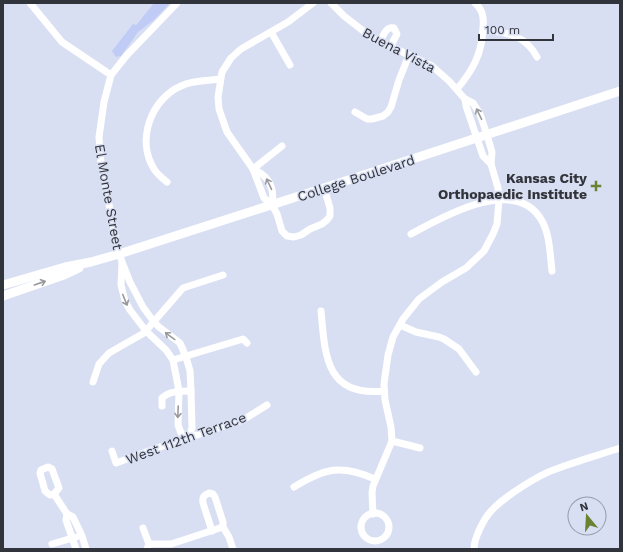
<svg xmlns="http://www.w3.org/2000/svg" width="623" height="552" viewBox="0 0 623 552" font-family="'Work Sans',sans-serif">
<style>
.green{fill:#c0ccf6}
.lines{fill:none;stroke-linecap:round;stroke-linejoin:round}
.minor{stroke:#fff;stroke-width:7}
.major{stroke:#fff;stroke-width:9}
.oneway{stroke:#989a9e}
.poi-dot{fill:#6c8233;stroke:#d9dff2;stroke-width:1.5}
.labels{text-anchor:middle;stroke-width:3;stroke-linejoin:round;paint-order:stroke}
.street-label{font-size:14px;fill:#32343c;stroke:#d9dff2}
.poi-label{font-size:14px;font-weight:bold;fill:#32343c;stroke:#d9dff2;text-anchor:end}
</style>
<rect width="100%" height="100%" fill="#d9dff2"/>
<polygon class="green" points="154,3 170,3 154,20 138,32 121,56 116,57 112,51 133,24 136,25 138,23"/>
<g class="lines">
<g class="minor">
<polyline points="30,3 62,42 111,75"/>
<polyline points="313,3 288,22 241,49 231,58 222,72 218,97 219,109 227,132 253,169 264,198 272,205 277,214 282,231 287,236 294,237 301,235 310,229 322,224 327,220 330,216 330,208 324,188"/>
<polyline points="331,3 344,16 371,37 432,66 449,81 465,99 473,103 480,114 487,135 492,152 491,164 498,188 499,200 497,224 493,234 484,251 466,268 442,282 419,299 403,319 393,337 388,355 384,384 385,400 391,427 392,441 373,486 372,493 373,514"/>
<path d="M483,29C507,33 525,34 537,57"/>
<polyline points="271,32 290,65"/>
<path d="M380,42C383,36 386,26 394,28L397,34L390,47"/>
<path d="M457,89C473,70 482,54 483,28C484,18 483,10 475,3"/>
<polyline points="465,99 466,106 483,156 491,164"/>
<polyline points="355,112 367,119 372,119 383,116 388,112 391,107 399,80 409,55"/>
<path d="M253,169C269,176 275,188 272,205"/>
<polyline points="253,169 282,146"/>
<path d="M167,182C162,178 157,174 154,169C136,140 151,99 181,86C193,80 206,81 220,79"/>
<path d="M411,234C442,217 516,174 542,221C550,235 550,255 552,271"/>
<polyline points="122,262 121,285 125,301 130,310 146,331 166,350 173,360 179,391 178,425 181,433 189,437 192,428 191,391 190,371 186,357 180,343 159,327 154,322 143,307 130,282 122,262 117,245 101,164 99,137 104,102 111,75 127,55 177,3"/>
<path d="M321,311C325,356 326,397 384,391"/>
<polyline points="400,325 416,332 439,337 444,339 459,349 476,372"/>
<polyline points="173,360 243,339 247,343"/>
<polyline points="93,382 99,364 109,353 144,333 183,288 223,275"/>
<path d="M162,406V398C169,391 181,391 191,391"/>
<polyline points="392,441 420,448"/>
<polyline points="112,451 116,463 163,446 243,420 267,405"/>
<polygon points="48,467 52,469 59,488 54,494 50,495 45,491 40,473 41,470"/>
<path d="M294,487C325,468 341,464 375,479"/>
<polyline points="54,494 67,514 73,517 82,536 86,549"/>
<circle cx="375" cy="527" r="14"/>
<polyline points="67,514 66,520 76,549"/>
<polyline points="143,528 149,544"/>
<path d="M212,531L203,503C202,497 204,495 209,493L213,494L215,497L223,522V527L229,537L233,549"/>
<polyline points="52,544 76,537"/>
<polyline points="147,549 149,544 171,544 223,527"/>
<path d="M474,549C474,538 484,518 492,510C504,497 538,475 556,469C577,461 599,455 620,448"/>
</g>
<g class="major">
<polyline points="3,285 65,267 91,262 119,254 324,188 620,91"/>
<polyline points="3,296 64,275 79,268"/>
</g>
</g>
<defs><path id="oneway-shaft" d="M-6 0H5M1.5-3L5.5 0L1.5 3" fill="none" stroke-width="1.6" stroke-linecap="round" stroke-linejoin="round"/></defs>
<g class="oneway">
<use href="#oneway-shaft" transform="translate(479 114) rotate(-116)"/>
<use href="#oneway-shaft" transform="translate(269 184) rotate(-115)"/>
<use href="#oneway-shaft" transform="translate(40 283) rotate(-19)"/>
<use href="#oneway-shaft" transform="translate(125 300) rotate(68)"/>
<use href="#oneway-shaft" transform="translate(170 336) rotate(-144)"/>
<use href="#oneway-shaft" transform="translate(178 412) rotate(92)"/>
</g>
<path class="poi-dot" d="M594 180h4v4h4v4h-4v4h-4v-4h-4v-4h4z"/>
<g class="labels">
<g class="street-label">
<text transform="translate(399 50) rotate(28)" y="5">Buena Vista</text>
<text transform="translate(356 178) rotate(-18)" y="5">College Boulevard</text>
<text transform="translate(109 197) rotate(80)" y="5">El Monte Street</text>
<text transform="translate(186 438) rotate(-20)" y="5">West 112th Terrace</text>
</g>
<g class="poi-label">
<text x="587" y="183">Kansas City<tspan x="587" dy="16">Orthopaedic Institute</tspan></text>
</g>
</g>
<rect width="623" height="552" fill="none" stroke="#32343c" stroke-width="8"/>
<g transform="translate(587 516) rotate(342)"><circle r="19" fill="#d9dff2" stroke="#969ba9"/>
<path d="M0-3L7 15L0 10L-7 15Z" fill="#6c8233"/>
<text y="-6" font-size="11" font-weight="bold" text-anchor="middle" fill="#32343c">N</text>
</g>
<path d="M479 34v6h74v-6" fill="none" stroke="#32343c" stroke-width="2"/>
<text x="485" y="34" font-size="12" fill="#32343c" stroke="#d9dff2" stroke-width="3" paint-order="stroke">100 m</text>
</svg>
